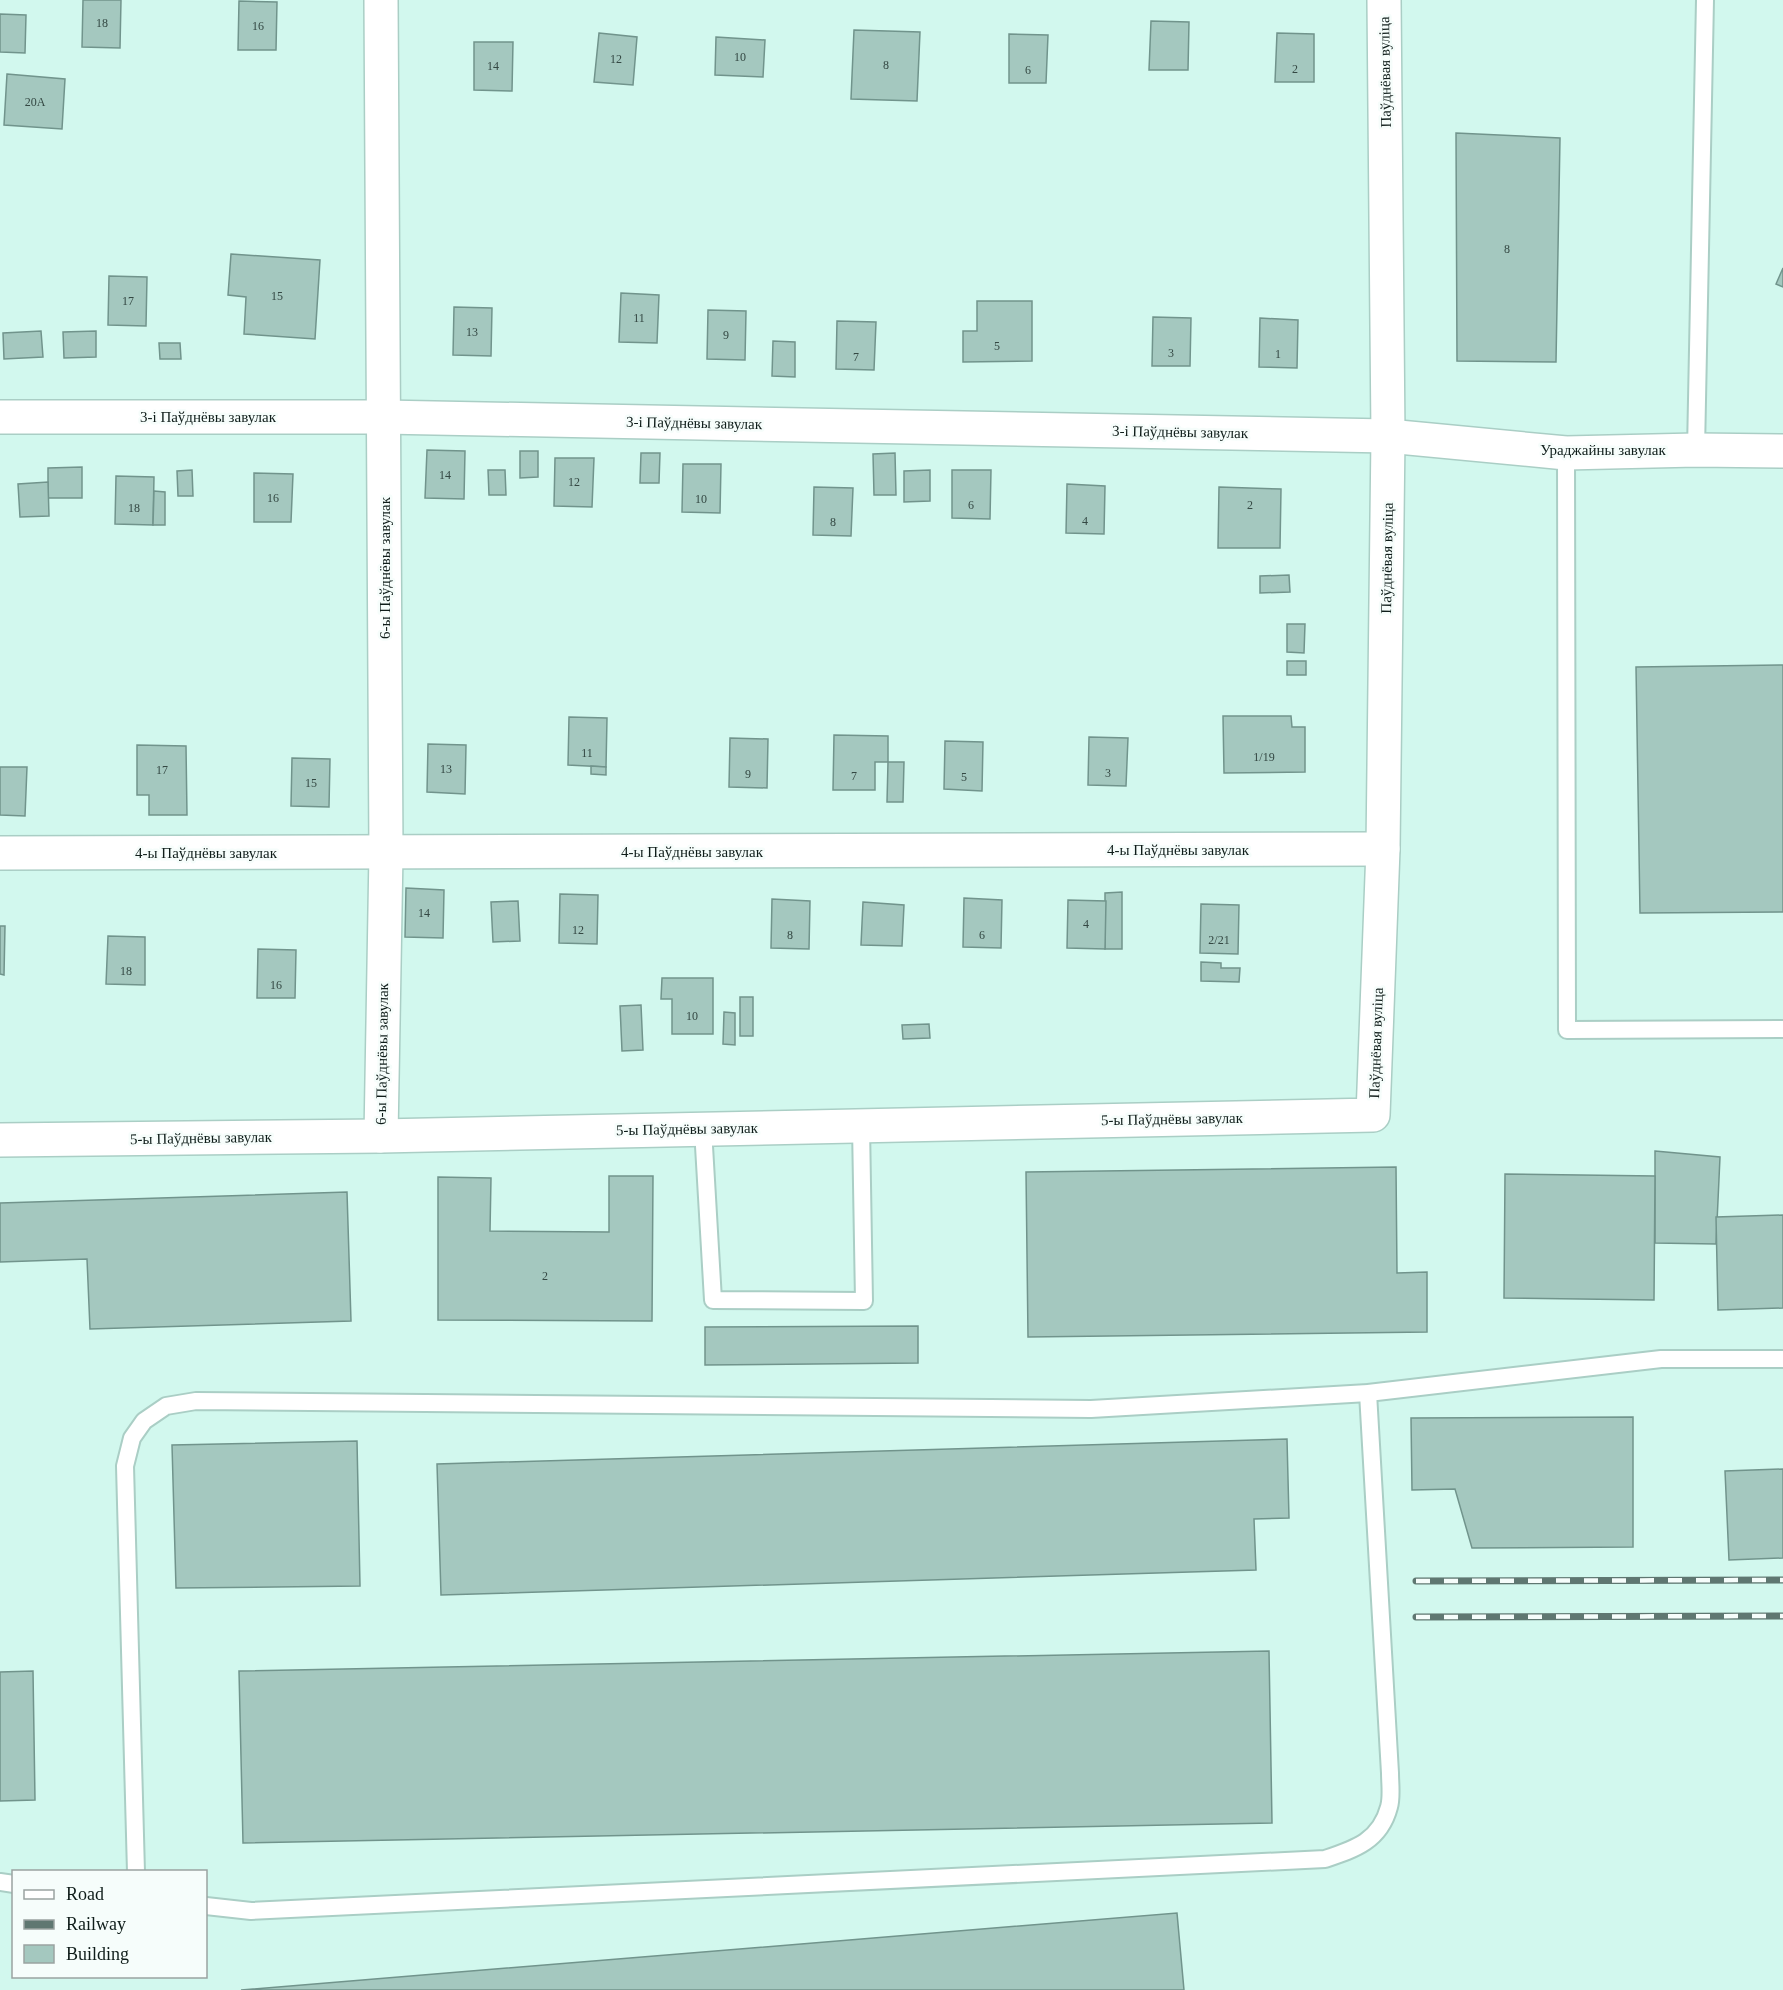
<svg xmlns="http://www.w3.org/2000/svg" width="1783" height="1990" viewBox="0 0 1783 1990" font-family="Georgia,serif">
<style>
.building{fill:#a4c8bf;stroke:#71948c;stroke-width:1.5}
.lines{fill:none;stroke-linecap:round;stroke-linejoin:round}
.lane-casing{stroke:#aacec5;stroke-width:20}
.street-casing{stroke:#aacec5;stroke-width:36}
.lane{stroke:#fff;stroke-width:16}
.street{stroke:#fff;stroke-width:33}
.rail-casing{stroke:#5f7771;stroke-width:7}
.rail{stroke:#f6fdfb;stroke-width:4.5;stroke-dasharray:14;stroke-linecap:butt}
.labels{text-anchor:middle;stroke-width:5;stroke-linejoin:round;paint-order:stroke}
.number-label{font-size:12px;fill:#344843}
.street-label{font-size:15px;fill:#0f1d1a;stroke:#f6fdfb}
</style>
<rect width="100%" height="100%" fill="#d2f8ee"/>
<g class="building">
<polygon points="83,0 121,0 120,48 82,47"/>
<polygon points="239,1 277,2 276,50 238,50"/>
<polygon points="0,14 26,15 25,53 0,52"/>
<polygon points="1151,21 1189,22 1188,70 1149,70"/>
<polygon points="854,30 920,32 917,101 851,99"/>
<polygon points="599,33 637,37 633,85 594,82"/>
<polygon points="1277,33 1314,34 1314,82 1275,82"/>
<polygon points="1009,34 1048,35 1046,83 1009,83"/>
<polygon points="716,37 765,40 763,77 715,75"/>
<polygon points="474,42 513,42 512,91 474,90"/>
<polygon points="7,74 65,79 62,129 4,125"/>
<polygon points="1456,133 1560,138 1556,362 1457,361"/>
<polygon points="231,254 320,260 315,339 244,334 246,297 228,295"/>
<polygon points="1783,268 1783,287 1776,284"/>
<polygon points="109,276 147,277 146,326 108,325"/>
<polygon points="621,293 659,295 657,343 619,342"/>
<polygon points="977,301 1032,301 1032,361 963,362 963,331 977,331"/>
<polygon points="454,307 492,308 491,356 453,355"/>
<polygon points="708,310 746,311 745,360 707,359"/>
<polygon points="1153,317 1191,318 1190,366 1152,366"/>
<polygon points="1260,318 1298,320 1297,368 1259,367"/>
<polygon points="837,321 876,322 874,370 836,369"/>
<polygon points="41,331 43,357 4,359 3,333"/>
<polygon points="96,331 96,357 64,358 63,332"/>
<polygon points="773,341 795,342 795,377 772,376"/>
<polygon points="159,343 180,343 181,359 160,359"/>
<polygon points="427,450 465,451 464,499 425,498"/>
<polygon points="520,451 538,451 538,477 520,478"/>
<polygon points="641,453 660,453 659,483 640,483"/>
<polygon points="895,453 896,495 874,495 873,454"/>
<polygon points="555,458 594,458 592,507 554,506"/>
<polygon points="683,464 721,464 720,513 682,512"/>
<polygon points="82,467 82,498 48,498 48,468"/>
<polygon points="192,470 193,496 178,496 177,471"/>
<polygon points="488,470 505,470 506,495 489,495"/>
<polygon points="930,470 930,501 904,502 904,471"/>
<polygon points="952,470 991,470 990,519 952,518"/>
<polygon points="254,473 293,474 291,522 254,522"/>
<polygon points="116,476 154,477 153,525 115,524"/>
<polygon points="48,482 49,516 20,517 18,484"/>
<polygon points="1067,484 1105,486 1104,534 1066,533"/>
<polygon points="814,487 853,488 851,536 813,535"/>
<polygon points="1219,487 1281,489 1280,548 1218,548"/>
<polygon points="154,491 165,492 165,525 153,525"/>
<polygon points="1289,575 1290,592 1260,593 1260,576"/>
<polygon points="1287,624 1305,624 1304,653 1287,652"/>
<rect x="1287" y="661" width="19" height="14"/>
<polygon points="1783,665 1783,912 1640,913 1636,667"/>
<polygon points="1223,716 1291,716 1292,727 1305,727 1305,772 1224,773"/>
<polygon points="569,717 607,718 606,767 568,765"/>
<polygon points="834,735 888,736 888,762 875,762 875,790 833,790"/>
<polygon points="1089,737 1128,738 1126,786 1088,785"/>
<polygon points="730,738 768,739 767,788 729,787"/>
<polygon points="945,741 983,742 982,791 944,789"/>
<polygon points="428,744 466,745 465,794 427,792"/>
<polygon points="137,745 186,746 187,815 149,815 149,795 137,795"/>
<polygon points="292,758 330,759 329,807 291,806"/>
<polygon points="888,762 904,762 903,802 887,802"/>
<polygon points="591,766 606,767 606,775 591,774"/>
<polygon points="0,767 27,767 25,816 0,815"/>
<polygon points="406,888 444,890 443,938 405,937"/>
<polygon points="1122,892 1122,949 1105,949 1105,893"/>
<polygon points="560,894 598,895 597,944 559,943"/>
<polygon points="964,898 1002,900 1001,948 963,947"/>
<polygon points="772,899 810,901 809,949 771,948"/>
<polygon points="1068,900 1106,901 1105,949 1067,948"/>
<polygon points="518,901 520,941 493,942 491,902"/>
<polygon points="863,902 904,905 902,946 861,945"/>
<polygon points="1201,904 1239,905 1238,954 1200,953"/>
<polygon points="0,926 5,926 4,975 0,974"/>
<polygon points="108,936 145,937 145,985 106,984"/>
<polygon points="258,949 296,950 295,998 257,998"/>
<polygon points="1201,962 1221,963 1221,968 1240,968 1239,982 1201,981"/>
<polygon points="662,978 713,978 713,1034 672,1034 672,999 661,999"/>
<rect x="740" y="997" width="13" height="39"/>
<polygon points="641,1005 643,1050 622,1051 620,1006"/>
<polygon points="724,1012 735,1013 735,1045 723,1044"/>
<polygon points="929,1024 930,1038 903,1039 902,1025"/>
<polygon points="1655,1151 1720,1157 1716,1244 1655,1243"/>
<polygon points="1396,1167 1397,1273 1427,1272 1427,1332 1028,1337 1026,1172"/>
<polygon points="1505,1174 1655,1176 1654,1300 1504,1298"/>
<polygon points="609,1176 653,1176 652,1321 438,1320 438,1177 491,1178 490,1231 609,1232"/>
<polygon points="347,1192 351,1321 90,1329 87,1259 0,1262 0,1203"/>
<polygon points="1783,1215 1783,1308 1718,1310 1716,1217"/>
<polygon points="918,1326 918,1363 705,1365 705,1327"/>
<polygon points="1633,1417 1633,1547 1472,1548 1455,1489 1412,1490 1411,1418"/>
<polygon points="1287,1439 1289,1518 1254,1519 1256,1570 441,1595 437,1464"/>
<polygon points="357,1441 360,1586 176,1588 172,1445"/>
<polygon points="1783,1469 1783,1558 1729,1560 1725,1471"/>
<polygon points="1269,1651 1272,1823 243,1843 239,1671"/>
<polygon points="33,1671 35,1800 0,1801 0,1672"/>
<polygon points="1177,1913 1184,1990 241,1990"/>
</g>
<g class="lines">
<defs>
<g id="lane">
<polyline points="1696,450 1705,0"/>
<polyline points="1566,453 1567,1030 1783,1029"/>
<polyline points="703,1129 713,1300 864,1301 861,1126"/>
<polyline points="136,1872 125,1466 132,1438 144,1421 166,1406 196,1401 1091,1409 1368,1393 1661,1359 1783,1359"/>
<polyline points="0,1882 14,1884"/>
<path d="M206,1906L251,1911L1325,1859C1355,1849 1380,1841 1389,1807C1392,1797 1390,1784 1390,1773L1368,1393"/>
</g>
<g id="street">
<polyline points="0,417 384,417 1388,436 1566,453 1696,450 1783,451"/>
<polyline points="0,853 1383,849"/>
<polyline points="381,1136 386,853 381,0"/>
<polyline points="0,1140 381,1136 1373,1115 1383,849 1388,436 1384,0"/>
</g>
</defs>
<use href="#lane" class="lane-casing"/>
<use href="#street" class="street-casing"/>
<use href="#lane" class="lane"/>
<use href="#street" class="street"/>
<defs>
<g id="rail">
<polyline points="1416,1581 1783,1580"/>
<polyline points="1416,1617 1783,1616"/>
</g>
</defs>
<use href="#rail" class="rail-casing"/>
<use href="#rail" class="rail"/>
</g>
<g class="labels">
<g class="number-label">
<text x="102" y="27">18</text>
<text x="258" y="30">16</text>
<text x="740" y="61">10</text>
<text x="616" y="63">12</text>
<text x="886" y="69">8</text>
<text x="493" y="70">14</text>
<text x="1295" y="73">2</text>
<text x="1028" y="74">6</text>
<text x="35" y="106">20А</text>
<text x="1507" y="253">8</text>
<text x="277" y="300">15</text>
<text x="128" y="305">17</text>
<text x="639" y="322">11</text>
<text x="472" y="336">13</text>
<text x="726" y="339">9</text>
<text x="997" y="350">5</text>
<text x="1171" y="357">3</text>
<text x="1278" y="358">1</text>
<text x="856" y="361">7</text>
<text x="445" y="479">14</text>
<text x="574" y="486">12</text>
<text x="273" y="502">16</text>
<text x="701" y="503">10</text>
<text x="971" y="509">6</text>
<text x="1250" y="509">2</text>
<text x="134" y="512">18</text>
<text x="1085" y="525">4</text>
<text x="833" y="526">8</text>
<text x="587" y="757">11</text>
<text x="1264" y="761">1/19</text>
<text x="446" y="773">13</text>
<text x="162" y="774">17</text>
<text x="1108" y="777">3</text>
<text x="748" y="778">9</text>
<text x="854" y="780">7</text>
<text x="964" y="781">5</text>
<text x="311" y="787">15</text>
<text x="424" y="917">14</text>
<text x="1086" y="928">4</text>
<text x="578" y="934">12</text>
<text x="790" y="939">8</text>
<text x="982" y="939">6</text>
<text x="1219" y="944">2/21</text>
<text x="126" y="975">18</text>
<text x="276" y="989">16</text>
<text x="692" y="1020">10</text>
<text x="545" y="1280">2</text>
</g>
<g class="street-label">
<text transform="translate(1385 72) rotate(-91)" y="5">Паўднёвая вуліца</text>
<text x="208" y="422">3-і Паўднёвы завулак</text>
<text transform="translate(694 423) rotate(1)" y="5">3-і Паўднёвы завулак</text>
<text transform="translate(1180 432) rotate(1)" y="5">3-і Паўднёвы завулак</text>
<text x="1603" y="455">Ураджайны завулак</text>
<text transform="translate(1387 558) rotate(-89)" y="5">Паўднёвая вуліца</text>
<text transform="translate(385 568) rotate(-90)" y="5">6-ы Паўднёвы завулак</text>
<text x="1178" y="855">4-ы Паўднёвы завулак</text>
<text x="692" y="857">4-ы Паўднёвы завулак</text>
<text x="206" y="858">4-ы Паўднёвы завулак</text>
<text transform="translate(1376 1043) rotate(-88)" y="5">Паўднёвая вуліца</text>
<text transform="translate(382 1054) rotate(-89)" y="5">6-ы Паўднёвы завулак</text>
<text transform="translate(1172 1119) rotate(-1)" y="5">5-ы Паўднёвы завулак</text>
<text transform="translate(687 1129) rotate(-1)" y="5">5-ы Паўднёвы завулак</text>
<text transform="translate(201 1138) rotate(-1)" y="5">5-ы Паўднёвы завулак</text>
</g>
</g>
<rect x="12" y="1870" width="195" height="108" fill="#f6fdfb" stroke="#9aa3a1" stroke-width="1.5"/>
<rect x="24" y="1890" width="30" height="9" fill="#ffffff" stroke="#9aa3a1" stroke-width="1.5"/>
<text x="66" y="1900" font-size="18" fill="#0f1d1a">Road</text>
<rect x="24" y="1920" width="30" height="9" fill="#5f7771" stroke="#9aa3a1" stroke-width="1.5"/>
<text x="66" y="1930" font-size="18" fill="#0f1d1a">Railway</text>
<rect x="24" y="1945" width="30" height="18" fill="#a4c8bf" stroke="#9aa3a1" stroke-width="1.5"/>
<text x="66" y="1960" font-size="18" fill="#0f1d1a">Building</text>
</svg>
